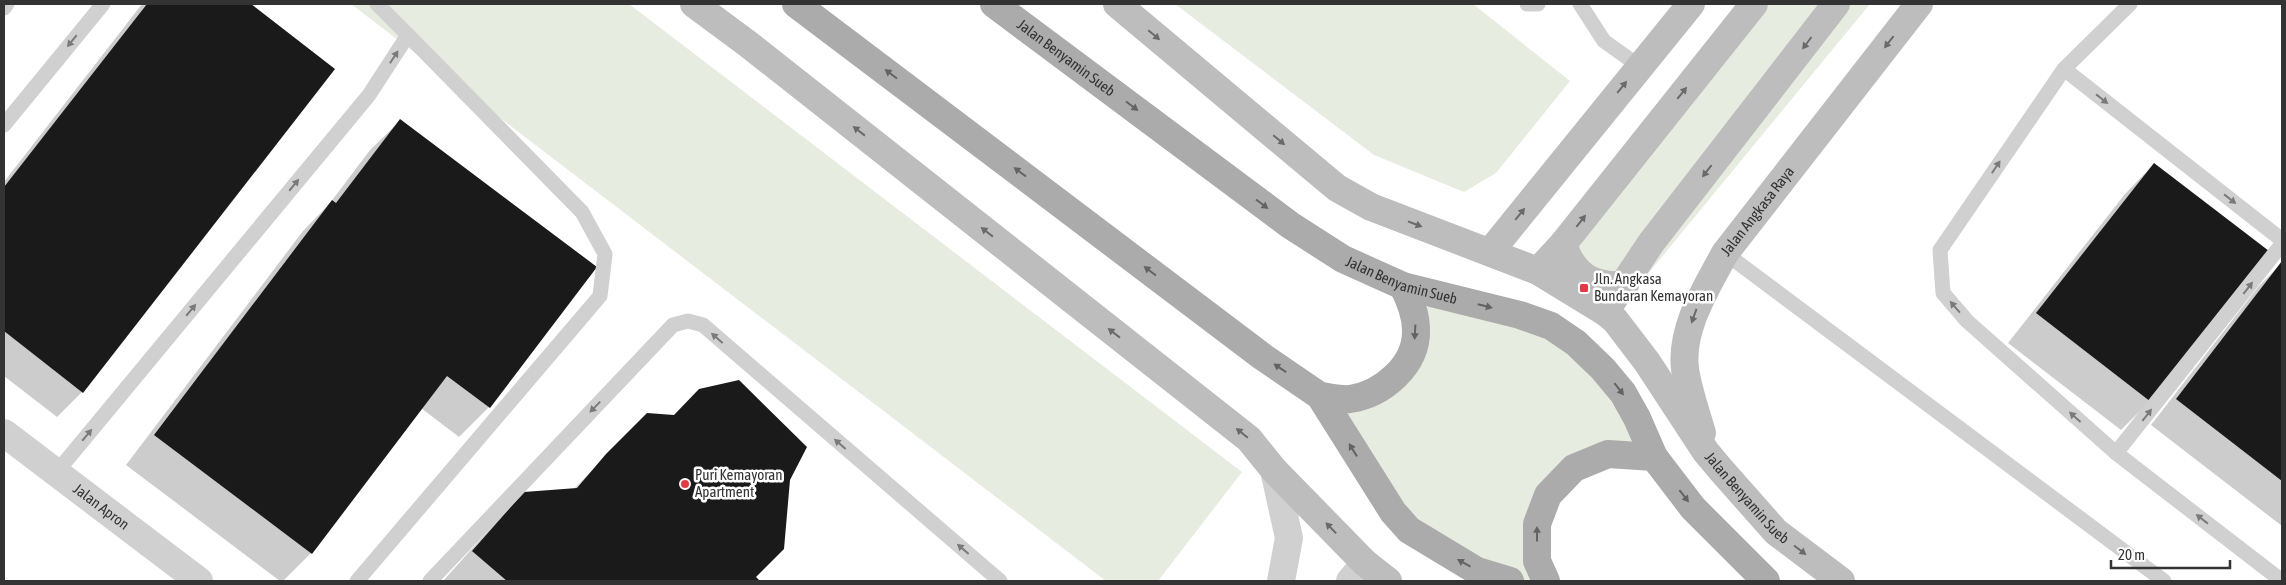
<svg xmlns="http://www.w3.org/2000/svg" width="2286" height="585" viewBox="0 0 2286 585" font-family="'Asap Condensed',sans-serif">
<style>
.green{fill:#e6ecdf}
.shadow{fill:#0003}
.building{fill:#1a1a1a}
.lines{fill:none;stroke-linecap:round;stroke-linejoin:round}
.service{stroke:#d0d0d0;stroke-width:15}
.minor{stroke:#d0d0d0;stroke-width:28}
.tertiary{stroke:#d0d0d0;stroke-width:28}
.secondary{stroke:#bdbdbd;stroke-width:28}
.primary{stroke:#ababab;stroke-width:28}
.oneway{fill:#6a6a6a}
.oneway2{fill:#7a7a7a}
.oneway3{fill:#636363}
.poi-dot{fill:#e63946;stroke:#fff;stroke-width:2}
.labels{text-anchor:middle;stroke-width:5;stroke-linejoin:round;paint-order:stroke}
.street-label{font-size:15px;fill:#333;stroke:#fff}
.poi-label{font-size:15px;fill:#333;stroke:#fff;text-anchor:start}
</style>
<rect width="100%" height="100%" fill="#fff"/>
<g class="green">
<polygon points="351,4 629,4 1242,472 1158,581 1106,581"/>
<polygon points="1175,4 1473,4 1570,81 1496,173 1464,192 1374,155"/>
<polygon points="1754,4 1870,4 1633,292 1549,260"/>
<polygon points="1403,286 1576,343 1654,457 1608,454 1548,495 1549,581 1510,581 1409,530 1320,396 1348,399 1412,351"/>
</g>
<g class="shadow">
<polygon points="142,4 249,4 333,69 82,392 57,417 4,376 4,182"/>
<polygon points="400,121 595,267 489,407 459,437 421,408 311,553 283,581 280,581 126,465 303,231 330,203 370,150"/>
<polygon points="2154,164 2150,401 2121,430 2008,343 2125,194"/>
<polygon points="2282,263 2282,526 2151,425 2258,287"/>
<polygon points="648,414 789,479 754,578 758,581 443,581 495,523 524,493 573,490"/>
</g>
<g class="building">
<polygon points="147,4 251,4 335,69 83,393 4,331 4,187"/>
<polygon points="400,119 597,267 490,408 447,376 312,554 154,435 332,200 336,203"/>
<polygon points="2154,163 2269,251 2151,402 2036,313"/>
<polygon points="2282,261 2282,481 2176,399"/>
<polygon points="739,380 807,447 790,480 784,549 756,577 760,581 507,581 472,551 524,492 577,488 606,454 647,413 674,415 699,389"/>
</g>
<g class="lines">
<g class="service">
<polyline points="1527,4 1538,4"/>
<polyline points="1580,4 1604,41 1639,66"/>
<polyline points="2130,4 2064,69 1940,250 1943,293 1967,321 2116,453 2282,581"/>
<polyline points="4,8 7,4"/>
<polyline points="2064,69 2282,240"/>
<polyline points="4,125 103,4"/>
<polyline points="1725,253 2164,581"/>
<polyline points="2116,453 2282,244"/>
<polyline points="56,473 369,95 408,35 377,4"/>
<polyline points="357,581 600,296 605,254 582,212 408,35"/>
<polyline points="430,581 673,325 688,321 703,325 1000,581"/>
</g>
<path class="minor" id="s1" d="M4,433L199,581"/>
<g class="tertiary">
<polyline points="1274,470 1289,538 1281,581"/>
<polyline points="1350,581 1365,563"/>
</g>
<g class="secondary">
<polyline points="694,4 748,44 1249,439 1274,470 1365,563 1388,581"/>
<path id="s2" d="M1117,4L1337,188L1371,207L1538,271L1605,312L1615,320L1647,362L1706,452L1722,471L1776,532L1841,581"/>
<path d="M1563,244C1573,275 1592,287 1625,285"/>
<polyline points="1490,252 1691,4"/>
<polyline points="1538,271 1563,244 1754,4"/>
<polyline points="1605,312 1651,243 1836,4"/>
<path id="s3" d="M1702,433C1696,412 1688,390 1685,369C1680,328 1707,287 1725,253L1919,4"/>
</g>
<g class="primary">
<polyline points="796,4 1263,357 1320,396 1393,512 1409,530 1477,571 1510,581"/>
<path id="s4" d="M994,4L1290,225L1343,259L1403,286L1520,315L1551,326L1576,343L1603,369L1623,393L1637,418L1654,457L1693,508L1766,581"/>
<path d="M1320,396C1329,397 1341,400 1350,399C1383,394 1417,365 1416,330C1416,314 1410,300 1403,286"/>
<polyline points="1546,581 1537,561 1537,524 1548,495 1574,468 1608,454 1654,457"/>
</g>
</g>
<defs><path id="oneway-solid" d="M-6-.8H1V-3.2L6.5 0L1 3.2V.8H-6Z" transform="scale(1.25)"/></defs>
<g class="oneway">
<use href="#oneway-solid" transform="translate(1154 35) rotate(40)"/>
<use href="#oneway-solid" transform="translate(1889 42) rotate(128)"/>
<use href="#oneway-solid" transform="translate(1807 43) rotate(127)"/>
<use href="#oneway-solid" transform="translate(1622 87) rotate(-51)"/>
<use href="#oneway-solid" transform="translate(1682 93) rotate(-51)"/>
<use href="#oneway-solid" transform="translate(859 131) rotate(-142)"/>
<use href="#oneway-solid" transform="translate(1279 140) rotate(40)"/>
<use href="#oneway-solid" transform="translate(1707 171) rotate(128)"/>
<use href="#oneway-solid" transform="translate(1520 214) rotate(-51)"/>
<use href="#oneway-solid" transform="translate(1581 221) rotate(-52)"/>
<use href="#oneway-solid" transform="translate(1415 224) rotate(21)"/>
<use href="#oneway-solid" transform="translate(987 232) rotate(-142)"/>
<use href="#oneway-solid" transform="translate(1694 316) rotate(110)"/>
<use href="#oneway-solid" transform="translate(1114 333) rotate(-142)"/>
<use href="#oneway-solid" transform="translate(1242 433) rotate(-141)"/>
<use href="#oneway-solid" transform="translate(1331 528) rotate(-134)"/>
<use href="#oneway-solid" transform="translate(1800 550) rotate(37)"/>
</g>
<g class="oneway2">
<use href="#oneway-solid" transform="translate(72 41) rotate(129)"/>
<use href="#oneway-solid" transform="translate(394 57) rotate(-57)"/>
<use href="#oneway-solid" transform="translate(2102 99) rotate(38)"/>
<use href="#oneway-solid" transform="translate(1996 167) rotate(-56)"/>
<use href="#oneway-solid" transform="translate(294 185) rotate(-50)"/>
<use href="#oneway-solid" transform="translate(2230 199) rotate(38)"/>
<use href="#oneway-solid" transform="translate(2248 288) rotate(-52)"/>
<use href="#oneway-solid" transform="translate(1955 307) rotate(-131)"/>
<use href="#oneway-solid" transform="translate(191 310) rotate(-50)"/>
<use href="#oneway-solid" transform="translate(717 338) rotate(-139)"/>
<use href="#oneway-solid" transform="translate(595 407) rotate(134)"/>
<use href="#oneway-solid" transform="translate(2147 415) rotate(-52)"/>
<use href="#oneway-solid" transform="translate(2075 417) rotate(-138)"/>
<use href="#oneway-solid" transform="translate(87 435) rotate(-50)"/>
<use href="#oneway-solid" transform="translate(840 444) rotate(-139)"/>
<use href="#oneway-solid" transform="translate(2202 519) rotate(-142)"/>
<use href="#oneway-solid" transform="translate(963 549) rotate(-139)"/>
</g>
<g class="oneway3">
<use href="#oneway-solid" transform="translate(891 74) rotate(-143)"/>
<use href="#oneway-solid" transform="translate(1132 106) rotate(37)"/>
<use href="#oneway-solid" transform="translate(1020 172) rotate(-143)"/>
<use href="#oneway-solid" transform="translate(1262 204) rotate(37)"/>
<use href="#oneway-solid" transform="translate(1150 271) rotate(-143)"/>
<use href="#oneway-solid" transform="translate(1485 306) rotate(14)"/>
<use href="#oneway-solid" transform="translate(1415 332) rotate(93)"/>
<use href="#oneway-solid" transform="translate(1280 368) rotate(-146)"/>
<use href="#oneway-solid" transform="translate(1619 389) rotate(52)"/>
<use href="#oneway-solid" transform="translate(1353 450) rotate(-122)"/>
<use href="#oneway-solid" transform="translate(1684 496) rotate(52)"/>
<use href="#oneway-solid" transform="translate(1537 534) rotate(-90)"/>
<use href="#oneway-solid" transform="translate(1464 563) rotate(-151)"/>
</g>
<g class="poi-dot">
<rect x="1579" y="283" width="10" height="10" rx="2.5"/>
<circle cx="685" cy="484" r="5"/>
</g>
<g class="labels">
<g class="street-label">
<text dy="5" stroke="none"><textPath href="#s4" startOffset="90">Jalan Benyamin Sueb</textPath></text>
<text dy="5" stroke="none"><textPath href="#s3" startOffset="244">Jalan Angkasa Raya</textPath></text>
<text dy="5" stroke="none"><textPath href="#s4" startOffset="495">Jalan Benyamin Sueb</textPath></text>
<text dy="5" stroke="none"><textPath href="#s2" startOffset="818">Jalan Benyamin Sueb</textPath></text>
<text dy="5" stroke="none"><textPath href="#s1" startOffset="122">Jalan Apron</textPath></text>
</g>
<g class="poi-label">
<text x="1594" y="284">Jln. Angkasa<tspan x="1594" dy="17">Bundaran Kemayoran</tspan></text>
<text x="695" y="480">Puri Kemayoran<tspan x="695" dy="17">Apartment</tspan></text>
</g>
</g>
<rect width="2286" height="585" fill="none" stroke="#333333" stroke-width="10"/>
<path d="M2111 560v8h119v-8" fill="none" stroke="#333333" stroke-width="2.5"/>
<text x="2118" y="560" font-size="15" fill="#333333" stroke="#ffffff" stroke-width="4" paint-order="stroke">20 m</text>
</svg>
